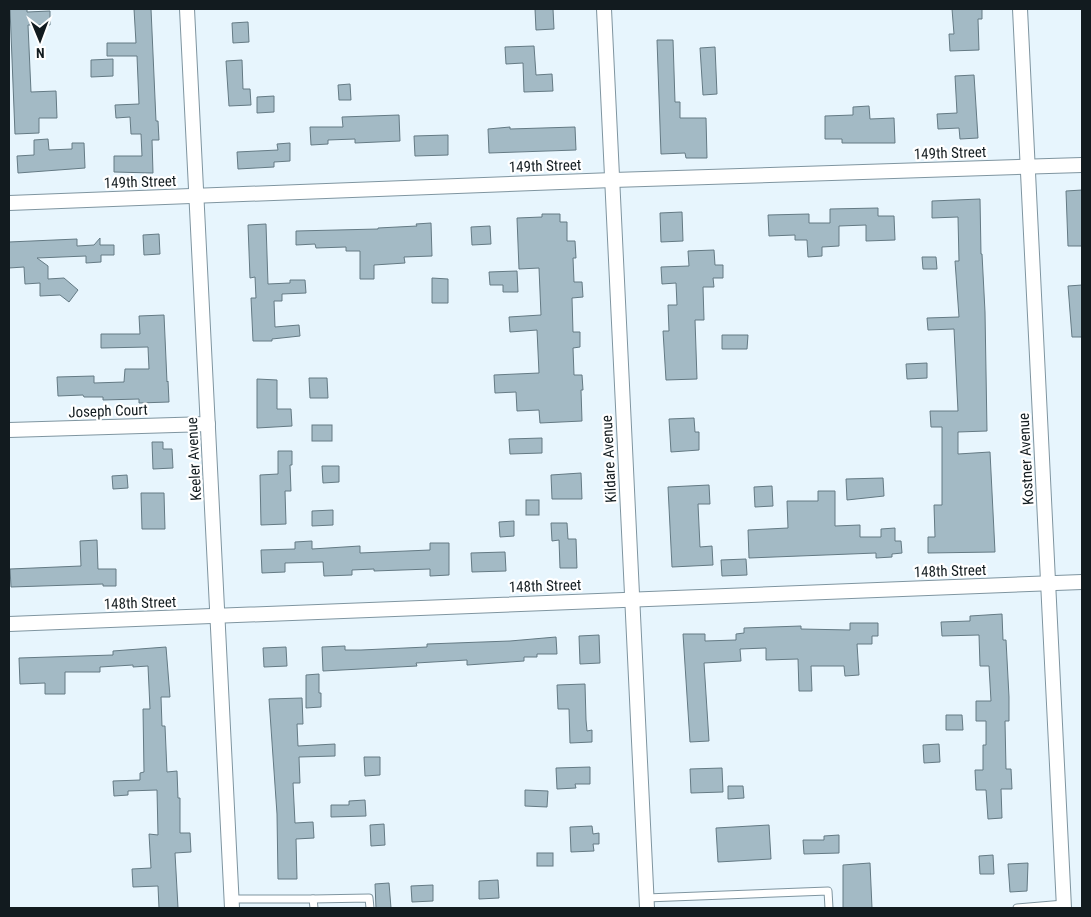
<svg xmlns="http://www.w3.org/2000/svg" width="1091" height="917" viewBox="0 0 1091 917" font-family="'Roboto Condensed',sans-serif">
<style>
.building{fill:#a3bac5;stroke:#647a84}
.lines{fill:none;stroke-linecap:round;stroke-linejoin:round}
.service-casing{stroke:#7f95a0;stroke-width:9}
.minor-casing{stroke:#7f95a0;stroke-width:16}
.service{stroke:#fff;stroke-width:7}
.minor{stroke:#fff;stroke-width:14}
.labels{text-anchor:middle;stroke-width:4.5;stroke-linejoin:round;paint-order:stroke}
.street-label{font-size:15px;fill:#121b1f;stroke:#fff}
</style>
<rect width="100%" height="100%" fill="#e7f5fd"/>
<g class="building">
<polygon points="10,9 27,9 27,12 50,11 50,25 28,25 31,92 56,91 57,118 39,118 39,133 15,134"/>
<polygon points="134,9 151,9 156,121 158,121 159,140 152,140 153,173 114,172 114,156 142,156 141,134 131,134 130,117 116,118 115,105 139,104 137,56 107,56 107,43 136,43"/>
<polygon points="535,9 553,9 554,29 536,30"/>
<polygon points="952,9 982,9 982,19 978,19 979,50 950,51 949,34 954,34"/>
<polygon points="248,22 249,42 233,43 232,23"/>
<polygon points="657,40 673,40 675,102 680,102 680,118 706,118 707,158 686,158 685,153 661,154"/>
<polygon points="534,46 536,75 552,74 553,91 524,92 523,63 506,64 505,47"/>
<polygon points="715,47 717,94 703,95 700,48"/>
<polygon points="113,59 113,76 91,77 91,60"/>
<polygon points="242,60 243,89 250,89 251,105 229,106 226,61"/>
<polygon points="974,75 978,138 960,139 959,128 938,129 937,114 957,113 955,76"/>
<polygon points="350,84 351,100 339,100 338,85"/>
<polygon points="274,96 274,112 257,113 257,97"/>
<polygon points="869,106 870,119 894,118 895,143 842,143 842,139 825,139 825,116 853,115 853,107"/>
<polygon points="399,115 400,141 355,143 355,139 328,140 328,144 311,145 310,127 343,127 342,117"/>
<polygon points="510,127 510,129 575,127 576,150 489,153 488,129"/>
<polygon points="448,135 448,155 415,156 414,136"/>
<polygon points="48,139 49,150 72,149 72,143 84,143 85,168 18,173 17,156 34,155 34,140"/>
<polygon points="290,143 290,161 274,162 274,167 238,169 237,152 278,150 277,144"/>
<polygon points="1082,190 1082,246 1068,246 1066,191"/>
<polygon points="980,199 981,254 982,254 985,312 987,431 958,432 958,454 990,452 995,552 928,553 928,537 935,537 934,505 942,505 942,427 931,427 930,411 958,411 954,329 928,330 927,318 959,317 955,261 959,261 958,217 932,218 932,201"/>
<polygon points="878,208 878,216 894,216 895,240 866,241 866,225 839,226 839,246 822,247 822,256 808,257 807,240 795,240 795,235 769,236 768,215 809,214 809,223 830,223 830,209"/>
<polygon points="682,212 683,241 661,242 660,213"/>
<polygon points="542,214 560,214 560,222 567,222 567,241 575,241 576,258 573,258 574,282 582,282 583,297 572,298 573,332 580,332 580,347 573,348 574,375 582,375 583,390 581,390 582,421 540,423 539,410 517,411 516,392 495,393 494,375 539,373 537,330 510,332 509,317 541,315 539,268 519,269 517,218 542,217"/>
<polygon points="431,223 432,256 404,257 405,263 374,265 374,279 360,279 360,251 346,251 346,247 316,248 315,244 296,245 296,231 378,229 378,228 417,226 416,224"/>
<polygon points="266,224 268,284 290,283 290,280 305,280 306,293 282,294 282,301 274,301 275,327 299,325 300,336 272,339 272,341 253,341 251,298 256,298 255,277 250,278 248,225"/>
<polygon points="490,226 491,244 472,245 471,227"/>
<polygon points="159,234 160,254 144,255 143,235"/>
<polygon points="100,238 100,245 114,245 114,255 101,255 101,262 86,263 86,256 37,258 48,266 48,279 64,278 78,290 69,302 60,295 40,296 40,283 25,284 24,267 9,268 9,242 77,239 77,246 94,245"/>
<polygon points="714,250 715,265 723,265 723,278 713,278 714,287 703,287 704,320 695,320 697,379 666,380 663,331 669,331 668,305 677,305 676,283 662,284 661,267 689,266 688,251"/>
<polygon points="922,257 936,257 937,269 923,269"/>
<polygon points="517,271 518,292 503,292 503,285 490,285 489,272"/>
<polygon points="432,278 448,279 448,303 432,303"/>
<polygon points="1082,285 1082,337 1072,337 1068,286"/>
<polygon points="164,315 167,382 168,381 169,402 139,403 139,399 103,400 103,397 84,397 83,395 58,396 57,377 94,376 94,383 124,382 125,369 149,369 148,347 101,348 101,334 140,334 139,316"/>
<polygon points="722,335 748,335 747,349 722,349"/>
<polygon points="927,363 927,378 907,379 906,364"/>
<polygon points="309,378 327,378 328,398 310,398"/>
<polygon points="257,379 277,380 277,409 291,409 292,426 257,428"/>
<polygon points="694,418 695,432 699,432 699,450 671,452 669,419"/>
<rect x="312" y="425" width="20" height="16"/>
<polygon points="542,438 542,453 510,454 509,439"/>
<polygon points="152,442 163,442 163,449 172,449 173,468 153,469"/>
<polygon points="278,451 292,451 292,465 290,465 291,491 285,491 286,524 261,525 260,475 278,474"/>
<polygon points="322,466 339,466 339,482 323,483"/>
<polygon points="581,473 582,499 552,499 551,475"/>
<polygon points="127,475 128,488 113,489 112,476"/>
<polygon points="883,478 884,496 847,500 846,479"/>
<polygon points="709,485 710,504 698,504 700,547 712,546 713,565 672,567 668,487"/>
<polygon points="772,486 773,506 755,507 754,487"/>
<polygon points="818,491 835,491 835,526 860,525 860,537 881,537 881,529 895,528 895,541 901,541 902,553 892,554 892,557 876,558 876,553 749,558 748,530 788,528 787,501 818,501"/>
<polygon points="141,493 164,493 165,529 142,529"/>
<rect x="526" y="500" width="13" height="15"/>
<polygon points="333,510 333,525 312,526 312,511"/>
<polygon points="514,521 514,536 500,537 499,522"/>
<polygon points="551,523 567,523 568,539 576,539 577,568 560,568 559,540 552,541"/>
<polygon points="97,540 98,569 116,569 116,586 103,586 103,584 11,587 10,569 81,566 80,541"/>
<polygon points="312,541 312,549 360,546 360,553 430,550 430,543 449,543 449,575 430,576 430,569 374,571 374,569 352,570 352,575 324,576 323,562 285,563 285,572 262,573 261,550 295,549 295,542"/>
<polygon points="505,552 506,571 472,572 471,553"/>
<polygon points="746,559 747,575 722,576 721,560"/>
<polygon points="1002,614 1003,640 1006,640 1009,697 1009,721 1005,721 1006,769 1011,769 1012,789 1001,789 1002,818 988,819 986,790 976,790 975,770 983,770 983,745 986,745 986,721 976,721 976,701 991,701 989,666 980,666 979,635 942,636 941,622 970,621 970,616"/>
<polygon points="850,623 878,623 878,636 872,636 872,644 857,644 859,675 845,676 844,666 811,666 812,691 799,691 798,659 766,660 766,648 740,649 741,661 704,663 709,741 690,742 683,634 705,634 705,641 736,640 736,634 744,633 744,628 801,626 801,629 850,630"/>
<polygon points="599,635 600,663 580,664 579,636"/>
<polygon points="556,637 557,654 537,654 537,657 524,657 524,661 467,665 467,660 416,663 417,666 323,671 322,647 345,646 345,650 361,650 427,647 427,644 510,641"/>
<polygon points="166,647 170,697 161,697 162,726 165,726 167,772 177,771 178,798 180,798 180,833 190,833 191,852 175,853 178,908 159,908 158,886 133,887 132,869 151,868 149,834 158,835 157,790 128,791 128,795 114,796 113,781 140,780 140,773 144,772 143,709 150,709 148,666 133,667 133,665 100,667 100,672 65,672 65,694 45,694 45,683 20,684 19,658 113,655 113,651"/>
<polygon points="286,647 287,666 264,667 263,648"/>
<polygon points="319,674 319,693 321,693 321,707 306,708 306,675"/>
<polygon points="585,684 586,720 587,731 592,730 592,742 570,743 569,709 558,709 557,685"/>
<polygon points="302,698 303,724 297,724 298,746 335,744 335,756 299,757 300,783 293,783 295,823 313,822 314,838 296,839 297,879 278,879 277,814 269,699"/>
<polygon points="946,715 962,715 963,730 946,730"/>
<polygon points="939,744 940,762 924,763 923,745"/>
<polygon points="364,757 380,757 380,775 365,776"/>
<polygon points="590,767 590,784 575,784 576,788 557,789 556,768"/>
<polygon points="722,768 723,792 691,793 690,769"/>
<polygon points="728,786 743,786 744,798 728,799"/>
<polygon points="525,790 548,791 547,807 525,806"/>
<polygon points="365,800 366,816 331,817 331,805 349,805 349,801"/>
<polygon points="384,824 385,845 371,846 370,825"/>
<polygon points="769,825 771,859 718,862 716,828"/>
<polygon points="592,826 593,834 599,833 599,844 593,844 594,851 571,852 570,827"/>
<polygon points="839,835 839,853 804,854 803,840 824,840 824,836"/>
<rect x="537" y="853" width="16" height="13"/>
<polygon points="993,855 994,874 980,874 979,856"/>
<polygon points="870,863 872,908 843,908 843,865"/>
<polygon points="1028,863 1027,891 1010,892 1008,864"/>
<polygon points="498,880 499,898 479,899 479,881"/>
<polygon points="389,883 391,908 376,908 375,884"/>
<polygon points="433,885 433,901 412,902 411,886"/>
</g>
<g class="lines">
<defs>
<g id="service">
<polyline points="646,898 828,891 829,908"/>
<polyline points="232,899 313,899 314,908"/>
<polyline points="313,899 369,898 370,908"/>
<polyline points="1017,908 1064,904"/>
</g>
<g id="minor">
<polyline points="187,9 232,908"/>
<polyline points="604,9 647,908"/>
<polyline points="1020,9 1064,908"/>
<polyline points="9,203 613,180 1082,165"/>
<polyline points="9,430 208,424"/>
<polyline points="9,624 1082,582"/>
</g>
</defs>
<use href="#service" class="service-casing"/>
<use href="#minor" class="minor-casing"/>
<use href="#service" class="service"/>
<use href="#minor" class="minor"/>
</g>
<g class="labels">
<g class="street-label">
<text transform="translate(950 153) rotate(-2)" y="5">149th Street</text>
<text transform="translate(545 166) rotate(-2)" y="5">149th Street</text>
<text transform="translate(140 182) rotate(-2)" y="5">149th Street</text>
<text transform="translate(108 411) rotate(-2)" y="5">Joseph Court</text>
<text transform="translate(194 459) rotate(-93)" y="5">Keeler Avenue</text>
<text transform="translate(609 459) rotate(-93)" y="5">Kildare Avenue</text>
<text transform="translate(1026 459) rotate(-93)" y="5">Kostner Avenue</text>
<text transform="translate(950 571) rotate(-2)" y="5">148th Street</text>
<text transform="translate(545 586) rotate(-2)" y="5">148th Street</text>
<text transform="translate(140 603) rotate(-2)" y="5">148th Street</text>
</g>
</g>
<rect width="1091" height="917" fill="none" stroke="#121b1f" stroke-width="20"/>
<g transform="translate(40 40) rotate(179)" stroke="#ffffff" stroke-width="4" paint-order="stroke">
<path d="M0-4L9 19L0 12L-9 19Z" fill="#121b1f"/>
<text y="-8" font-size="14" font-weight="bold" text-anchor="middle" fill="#121b1f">N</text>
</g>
</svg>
